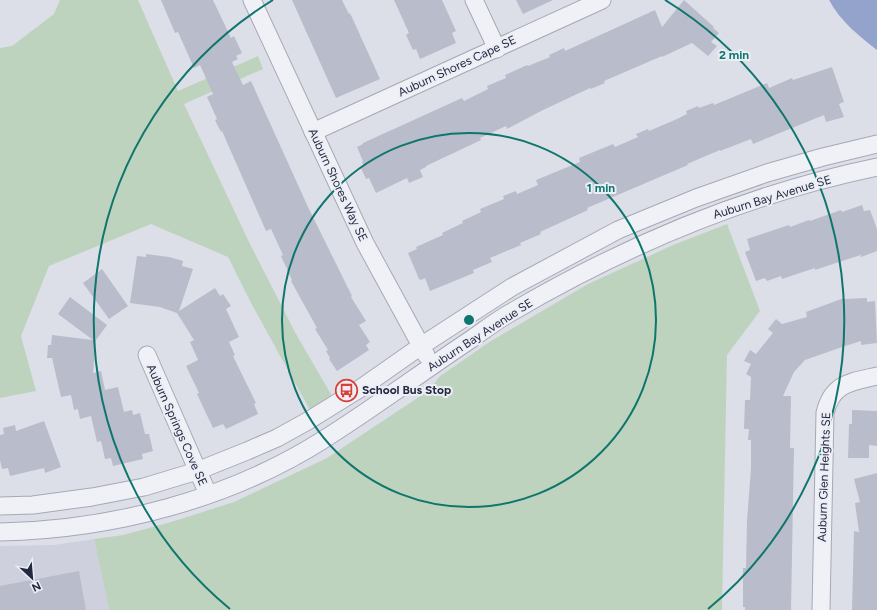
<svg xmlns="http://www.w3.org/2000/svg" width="877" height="610" viewBox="0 0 877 610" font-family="Figtree,sans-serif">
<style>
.built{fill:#ced1dd}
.green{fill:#bed3bd}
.water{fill:#94a3cc}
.building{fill:#b9bccb}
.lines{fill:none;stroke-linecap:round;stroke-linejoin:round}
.minor-casing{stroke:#a6a8b6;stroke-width:19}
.minor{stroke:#f0f1f6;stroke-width:17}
.ring{fill:none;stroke:#0f766e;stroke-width:2}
.labels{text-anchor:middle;stroke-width:4;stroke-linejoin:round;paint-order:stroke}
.street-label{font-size:12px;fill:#252940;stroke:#eceef6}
.poi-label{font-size:12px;font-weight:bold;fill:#252940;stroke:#eceef6;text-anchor:start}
.centre{fill:#0f766e;stroke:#eceef6;stroke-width:2}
.ring-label{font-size:12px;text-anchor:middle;font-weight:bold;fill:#0f766e;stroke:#eceef6;stroke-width:4;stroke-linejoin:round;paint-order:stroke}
</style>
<rect width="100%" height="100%" fill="#dddfe8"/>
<polygon class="built" points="94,539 109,610 0,610 0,546 54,545"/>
<g class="green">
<polygon points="60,0 138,0 178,91 258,56 263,69 184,104 249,242 296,334 332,396 310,410 252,305 228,257 151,224 49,266 21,336 36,391 0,398 0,48 12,46 54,14"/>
<polygon points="727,224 760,311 727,355 722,610 109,610 94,539 123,535 171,522 234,502 327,458 428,391 440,376 491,341 588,284 673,245"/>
</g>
<path class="water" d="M829,0H877V50C859,36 840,21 829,0Z"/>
<g class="building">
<polygon points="161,0 213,0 231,38 234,36 242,53 236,56 238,59 232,62 243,85 251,81 308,207 352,296 351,297 366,321 359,325 370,342 366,345 369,350 337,371 329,359 330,358 326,351 328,350 315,329 317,328 291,281 292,280 281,256 283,255 271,229 266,231 222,131 221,132 215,120 217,119 207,97 213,94 200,65 194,68 178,32 175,33"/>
<polygon points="292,0 342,0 349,14 350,13 380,79 336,98"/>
<polygon points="394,0 442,0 456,31 452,33 456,43 420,59 416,49 413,50 406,35 409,33"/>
<polygon points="516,0 553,0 523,14"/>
<polygon points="684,0 714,27 713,28 719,33 711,42 717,46 708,56 692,43 662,57 662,56 604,81 605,83 591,89 590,88 541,111 507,129 506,126 480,138 481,140 426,166 426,167 420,170 423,177 409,183 407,178 376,193 369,178 366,179 361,168 364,166 362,162 363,161 357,147 363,144 363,143 462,98 464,101 488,89 487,86 506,78 505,75 527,65 528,66 550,57 549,55 564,48 565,51 587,41 655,10 662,27"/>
<polygon points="832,67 844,102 839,104 844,117 826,122 824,115 753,144 751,139 720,151 720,150 687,164 688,165 587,208 588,210 540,232 541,234 520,243 521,245 490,258 492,262 473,270 474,273 430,291 425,278 421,280 419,279 408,253 417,249 416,247 443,235 442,233 463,223 462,221 481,212 480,209 504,199 503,196 516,191 517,194 538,185 536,180 580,162 579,158 613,144 615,147 638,137 636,134 648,129 649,131 677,119 687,114 686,111 698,106 699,108 713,103 714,105 767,83 769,88 792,78 793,80"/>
<polygon points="862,205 864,211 870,210 877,229 877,251 861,257 861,255 845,260 815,270 815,268 782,279 781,276 767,281 765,278 756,281 745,252 750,250 747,239 789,225 790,227 809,220 810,221 841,210 842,212"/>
<polygon points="146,254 169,257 183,261 182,266 193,269 179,311 215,288 220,296 223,294 231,306 226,309 239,337 229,342 235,355 233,356 256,403 254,404 258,414 226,429 223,424 213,428 197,394 199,393 186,366 198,360 190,342 194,340 177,313 160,307 130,303 137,256 146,257"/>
<polygon points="102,269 128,306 109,319 83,283"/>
<polygon points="70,297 107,325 96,340 93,373 101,371 105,390 118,387 124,412 132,410 133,415 140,413 145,434 149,434 153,451 142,454 143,459 113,466 111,458 105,459 101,441 97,442 91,416 80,419 78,409 74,410 71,395 61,397 52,358 47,358 48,345 51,345 52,335 93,340 58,314"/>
<polygon points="844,298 844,299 867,298 867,302 875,301 877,343 861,345 861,341 845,346 805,360 794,372 783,396 791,396 790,448 794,448 791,610 745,610 745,607 743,607 743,568 746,568 747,521 751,468 751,440 748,440 749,429 744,429 745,400 750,400 751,377 746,374 751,364 744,361 750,350 756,354 773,333 768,329 776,319 782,324 807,317 806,312"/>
<polygon points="852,410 877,411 877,446 869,445 869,458 848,458 849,424 852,424"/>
<polygon points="44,421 61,467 45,473 44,468 10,476 8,468 2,469 0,460 0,435 4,434 3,428 15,425 16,431"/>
<polygon points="877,473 877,610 852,610 854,531 859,532 855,503 860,502 854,479"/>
<polygon points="79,571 86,610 0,610 0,586"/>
</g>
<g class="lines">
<defs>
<g id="minor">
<polyline points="252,0 365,243 426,355"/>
<polyline points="474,0 497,49"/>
<polyline points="313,132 602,0"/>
<polyline points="147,355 208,494"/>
<polyline points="0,506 33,505 92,497 144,487 197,471 247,451 277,438 306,422 361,388 421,346 512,287 618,230 696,198 767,173 823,157 877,144"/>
<path d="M0,532C112,530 231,499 326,438C375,407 422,372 470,340C483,331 496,321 510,313C624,246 747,194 877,167"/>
<path d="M821,610L825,413C832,383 851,382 877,376"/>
</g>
</defs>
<use href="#minor" class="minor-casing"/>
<use href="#minor" class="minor"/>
</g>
<g class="ring">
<circle cx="469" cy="320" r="187"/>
<path d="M230 609A375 375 0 0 1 273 0M665 0A375 375 0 0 1 708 609"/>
</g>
<defs>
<symbol id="bus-ring" viewBox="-11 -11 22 22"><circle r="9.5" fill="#eceef6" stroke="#da3f35" stroke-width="1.5"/><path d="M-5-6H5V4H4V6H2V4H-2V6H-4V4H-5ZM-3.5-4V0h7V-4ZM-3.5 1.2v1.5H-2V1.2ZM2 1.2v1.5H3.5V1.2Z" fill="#da3f35"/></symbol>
</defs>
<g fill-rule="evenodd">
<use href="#bus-ring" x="334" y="378" width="25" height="25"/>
</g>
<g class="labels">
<g class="street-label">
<text transform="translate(457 66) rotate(-25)" y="4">Auburn Shores Cape SE</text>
<text transform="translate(338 185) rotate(65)" y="4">Auburn Shores Way SE</text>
<text transform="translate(772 197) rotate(-17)" y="4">Auburn Bay Avenue SE</text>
<text transform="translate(480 335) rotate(-33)" y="4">Auburn Bay Avenue SE</text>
<text transform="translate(177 425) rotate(66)" y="4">Auburn Springs Cove SE</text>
<text transform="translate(824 477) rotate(-88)" y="4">Auburn Glen Heights SE</text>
</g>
<g class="poi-label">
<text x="362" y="394">School Bus Stop</text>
</g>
</g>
<circle cx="469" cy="320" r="6" class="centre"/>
<g class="ring-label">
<text x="734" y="59">2 min</text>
<text x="601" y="192">1 min</text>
</g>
<g transform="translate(32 578) rotate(154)" stroke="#eceef6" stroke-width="3" paint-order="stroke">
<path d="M0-3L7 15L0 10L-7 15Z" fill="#252940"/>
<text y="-6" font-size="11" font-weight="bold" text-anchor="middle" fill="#252940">N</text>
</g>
</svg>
